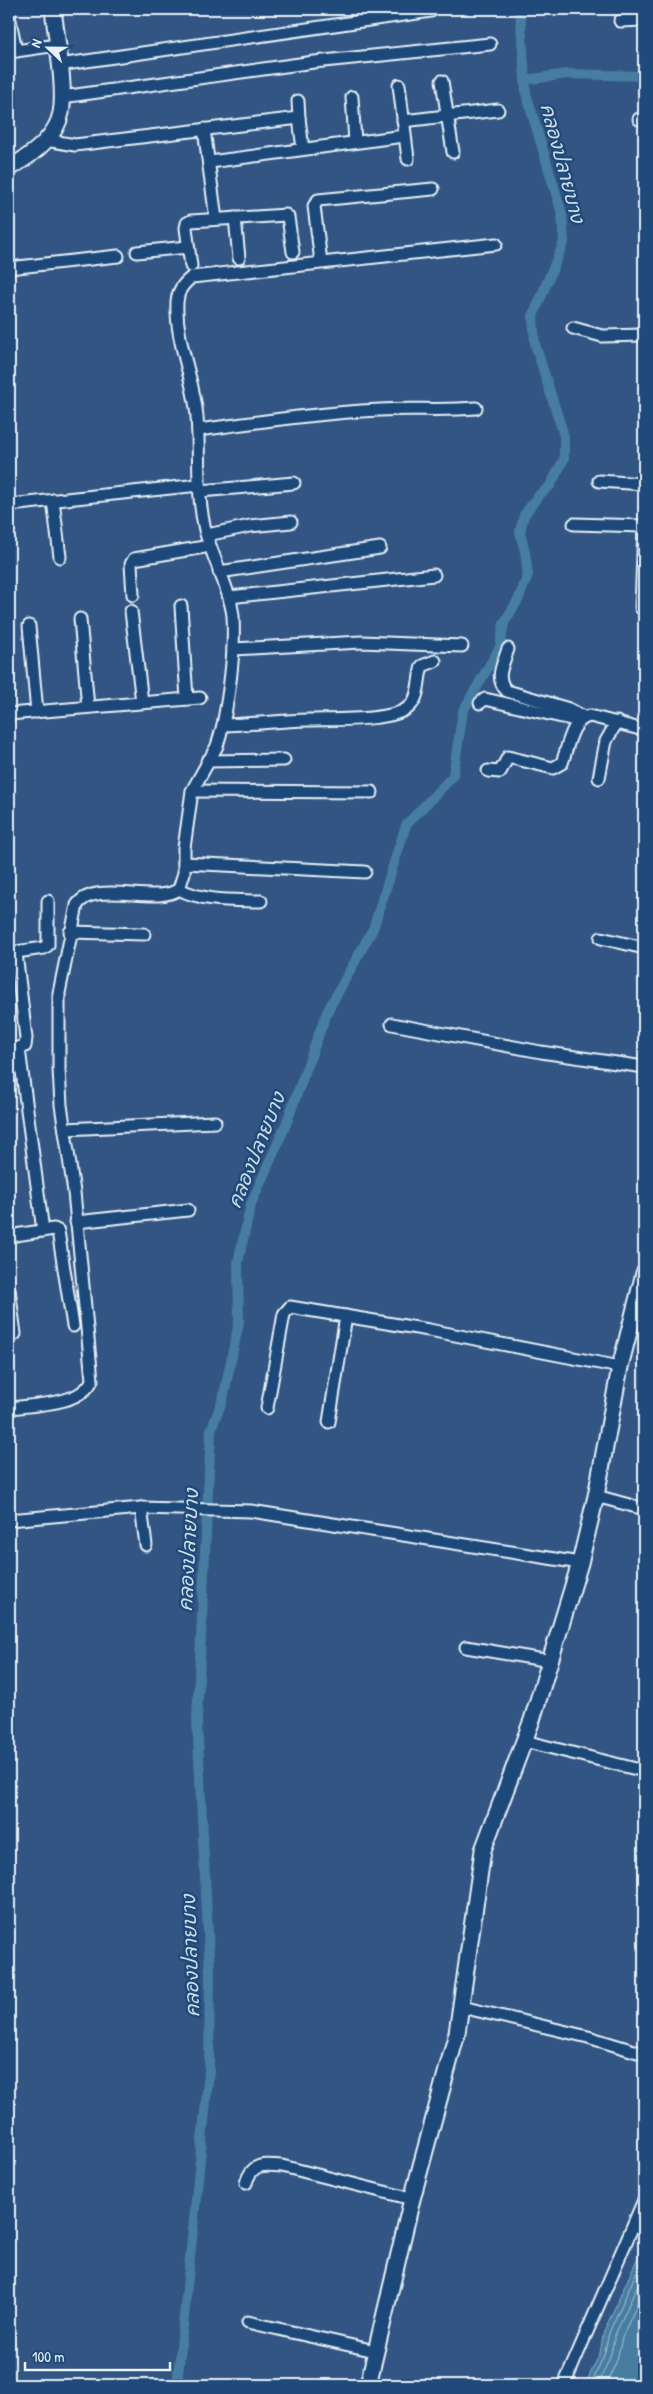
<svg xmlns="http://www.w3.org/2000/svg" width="653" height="2394" viewBox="0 0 653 2394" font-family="'Patrick Hand','Playpen Sans Thai',sans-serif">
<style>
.water{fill:#467da1;stroke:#87abc4}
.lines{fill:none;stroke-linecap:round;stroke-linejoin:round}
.shore{stroke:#a7c3d5;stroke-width:1}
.canal{stroke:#467da1;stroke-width:10}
.minor-casing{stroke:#e8f1f8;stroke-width:15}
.tertiary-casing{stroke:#e8f1f8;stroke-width:19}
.minor{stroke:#1f4a7a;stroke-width:11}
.tertiary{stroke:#1f4a7a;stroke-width:15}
.labels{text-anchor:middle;stroke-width:5;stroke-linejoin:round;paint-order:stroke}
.water-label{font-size:19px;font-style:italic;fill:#d0e0eb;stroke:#1f4a7a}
</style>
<rect width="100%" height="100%" fill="#325584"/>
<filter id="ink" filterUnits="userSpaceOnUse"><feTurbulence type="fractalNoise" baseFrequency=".02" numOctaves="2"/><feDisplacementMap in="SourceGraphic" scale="10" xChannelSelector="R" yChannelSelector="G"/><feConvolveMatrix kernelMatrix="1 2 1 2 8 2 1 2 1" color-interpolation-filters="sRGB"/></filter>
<g filter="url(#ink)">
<polygon class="water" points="644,2244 644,2374 640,2385 585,2385 600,2353 604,2331"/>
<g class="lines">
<g class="shore">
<polyline points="591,2385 604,2355 609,2333 644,2256"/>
<polyline points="598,2385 610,2357 615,2335 644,2271"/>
<polyline points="606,2385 617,2360 622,2337 644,2289"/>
</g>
<g class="canal">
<polyline points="525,80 567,74 644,76"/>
<polyline points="177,2385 209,2072 210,1973 197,1720 211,1430 223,1399 239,1322 238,1262 251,1204 285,1127 327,1012 373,929 406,825 453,776 463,711 500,647 504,623 518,600 528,575 525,552 520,532 524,515 539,495 550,486 564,459 564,436 535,344 533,316 564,242 562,214 526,93 520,9"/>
</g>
<defs>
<g id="minor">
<polyline points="9,15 16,51"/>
<polyline points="620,21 644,20"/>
<polyline points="9,52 57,45"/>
<polyline points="59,65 431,11"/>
<polyline points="442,81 453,152"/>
<polyline points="399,85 408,159"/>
<polyline points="62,97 314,62 490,44"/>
<polyline points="352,97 355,142"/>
<polyline points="298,101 299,118"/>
<polyline points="639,119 644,119"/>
<polyline points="403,121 498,110"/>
<polyline points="204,129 216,219"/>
<polyline points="46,140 75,145 299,118 303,149"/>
<polyline points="210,162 404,136"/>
<polyline points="235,218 239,258"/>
<polyline points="137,252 188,247"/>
<polyline points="321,262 314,206 318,200 433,189"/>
<polyline points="191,266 186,228 187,223 191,221 286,215 288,217 293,252"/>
<polyline points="9,268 118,256"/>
<polyline points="573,328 602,336 644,335"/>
<path d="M198,430C258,422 319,413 380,410C412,408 444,411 476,408"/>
<polyline points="599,481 644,484"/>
<polyline points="200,491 294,483"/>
<polyline points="53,500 60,557"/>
<polyline points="9,505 199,485"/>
<polyline points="574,524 644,526"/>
<polyline points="207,535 250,526 291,522"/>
<polyline points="219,572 380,548"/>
<polyline points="133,595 131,564 134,559 210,546"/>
<polyline points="229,597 434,575"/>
<polyline points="181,606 187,699"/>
<polyline points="641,608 644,526"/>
<polyline points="131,611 142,702"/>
<polyline points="80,619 88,707"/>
<polyline points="29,626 37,712"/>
<polyline points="233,649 361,642 462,646"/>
<path d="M508,649C503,665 494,678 507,691L569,709L584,717"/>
<polyline points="480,703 485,699 579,721"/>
<polyline points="9,714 200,698"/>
<path d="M223,725C230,689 235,653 233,616C230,589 212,557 205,530C196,493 200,455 197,417C194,378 175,341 177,302C178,290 183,284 192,277L496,244"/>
<polyline points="207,761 284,760"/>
<path d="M488,771L500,772L508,757L553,768L562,763C568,747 571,719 590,716L644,730"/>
<polyline points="599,778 606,741 617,722"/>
<polyline points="192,791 372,792"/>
<polyline points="184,863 365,872"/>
<path d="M179,889C204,902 233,900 261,901"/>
<polyline points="70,932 144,934"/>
<polyline points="601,938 644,948"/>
<polyline points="9,953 44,948 48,945 48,901"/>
<polyline points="392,1024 541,1052 644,1067"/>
<polyline points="19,1049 43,1231"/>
<polyline points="9,1050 25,1046 26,1038 16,953"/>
<polyline points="65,1129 215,1122"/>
<polyline points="76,1222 188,1210"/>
<polyline points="9,1236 54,1229 58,1231 73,1326"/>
<polyline points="9,1289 15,1334"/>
<path d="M9,1408C33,1405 82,1405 92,1380L74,1192L61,1105L59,1069V993L77,905C95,879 157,906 179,889L184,873V848L192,791L217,746L223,725C252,724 280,721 308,720C330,719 395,722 410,706C420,697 418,678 422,666L435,661"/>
<polyline points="267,1408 284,1314 290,1307 429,1330 620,1367"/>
<polyline points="329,1422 346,1316"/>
<polyline points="596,1496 644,1509"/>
<polyline points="141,1508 146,1545"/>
<polyline points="9,1520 141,1508 251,1511 580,1563"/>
<polyline points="466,1647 550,1661"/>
<polyline points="524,1741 644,1771"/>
<polyline points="462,2007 588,2037 644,2054"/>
<path d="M246,2183C252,2163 263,2164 282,2166L412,2199"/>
<polyline points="248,2322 375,2351"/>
<polyline points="564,2385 644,2200"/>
</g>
<g id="tertiary">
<path d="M9,168C29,157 56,138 61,113C66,88 56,36 53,9"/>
<polyline points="368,2385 412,2199 457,2033 483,1850 532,1720 580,1563 596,1496 620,1367 644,1273"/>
</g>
</defs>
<use href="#minor" class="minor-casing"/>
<use href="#tertiary" class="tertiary-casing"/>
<use href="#minor" class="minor"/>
<use href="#tertiary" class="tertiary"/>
</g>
</g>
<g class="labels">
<g class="water-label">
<text transform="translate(563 163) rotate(75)" y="7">คลองปลายบาง</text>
<text transform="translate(256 1150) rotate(-68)" y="7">คลองปลายบาง</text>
<text transform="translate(188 1550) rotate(-87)" y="7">คลองปลายบาง</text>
<text transform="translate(190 1956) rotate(-92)" y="7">คลองปลายบาง</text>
</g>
</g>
<rect width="653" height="2394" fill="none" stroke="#1f4a7a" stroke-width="30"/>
<rect x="15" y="15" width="623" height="2364" fill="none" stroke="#e8f1f8" stroke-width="2" filter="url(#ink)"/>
<g transform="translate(48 48) rotate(292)" stroke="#1f4a7a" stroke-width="4" paint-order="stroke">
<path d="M0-4L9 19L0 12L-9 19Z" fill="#e8f1f8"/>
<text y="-8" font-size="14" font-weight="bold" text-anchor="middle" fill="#e8f1f8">N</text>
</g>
<path d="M25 2362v8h145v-8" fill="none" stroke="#e8f1f8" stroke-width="2.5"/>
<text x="32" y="2362" font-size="15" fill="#e8f1f8" stroke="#1f4a7a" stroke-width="4" paint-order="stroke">100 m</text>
</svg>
